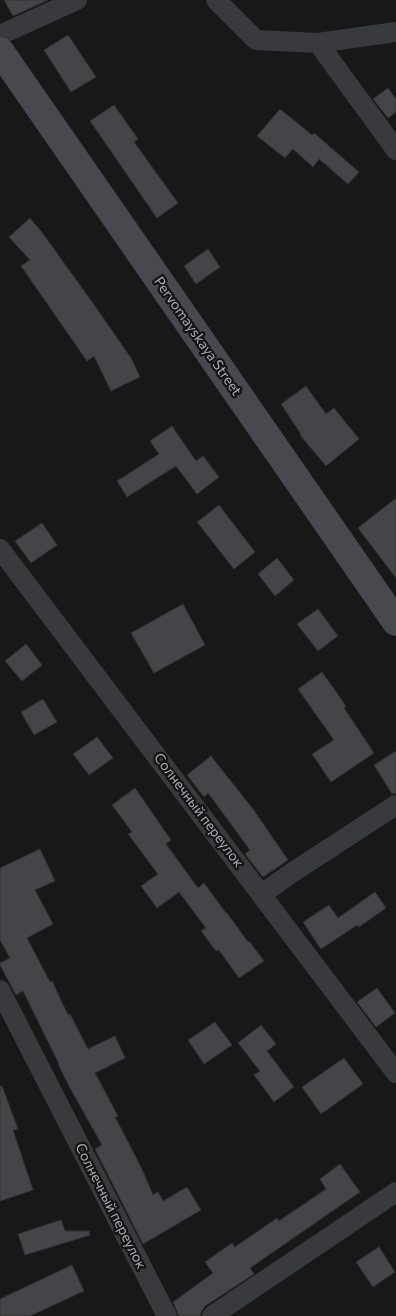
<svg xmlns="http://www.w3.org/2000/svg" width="396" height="1316" viewBox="0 0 396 1316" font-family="Commissioner,sans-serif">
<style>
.building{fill:#454549;stroke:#323235}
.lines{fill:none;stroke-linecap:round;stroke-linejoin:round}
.street{stroke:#393a3e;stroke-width:20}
.secondary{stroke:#47494e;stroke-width:28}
.labels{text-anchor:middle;stroke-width:4.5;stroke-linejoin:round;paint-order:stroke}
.street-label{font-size:14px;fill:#abafb8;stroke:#131314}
</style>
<rect width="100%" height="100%" fill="#181819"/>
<g class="building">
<polygon points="4,0 48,0 13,16"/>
<polygon points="68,35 96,77 71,92 44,50"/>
<polygon points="388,88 396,99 396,112 388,118 373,99"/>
<polygon points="114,105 138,139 134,142 178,203 157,218 90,121"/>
<polygon points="280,109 312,135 314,133 359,172 348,184 319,159 313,167 293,149 285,158 257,136"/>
<polygon points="30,218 41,231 95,306 131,358 140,377 111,391 94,356 87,361 21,266 30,260 9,237"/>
<polygon points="208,249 220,267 196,284 184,266"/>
<polygon points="306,386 326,414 334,408 359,439 326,466 300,435 301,434 281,404"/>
<polygon points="172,426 196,461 203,456 219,477 197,494 176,466 127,497 117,481 159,454 150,441"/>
<polygon points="396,498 396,578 358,528"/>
<polygon points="219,505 255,552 234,569 197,522"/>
<polygon points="42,523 57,545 31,563 15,541"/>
<polygon points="277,558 294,580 275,596 258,574"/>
<polygon points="183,604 205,645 154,673 131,633"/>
<polygon points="318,609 338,636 318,651 297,624"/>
<polygon points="26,644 42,665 22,681 5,661"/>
<polygon points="322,672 346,706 344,708 374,753 331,782 312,754 334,740 298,689"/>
<polygon points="43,699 57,722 34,735 21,712"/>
<polygon points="97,737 113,758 89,775 73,754"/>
<polygon points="396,751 396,793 392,794 374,765"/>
<polygon points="211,756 253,809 288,860 263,877 245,854 250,850 208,793 204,797 187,775"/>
<polygon points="135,788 171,840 166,844 198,888 204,883 226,913 227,913 248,942 249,941 264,961 239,978 219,950 216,951 201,931 206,928 179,892 157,908 141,886 158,874 128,834 132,832 112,805"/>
<polygon points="40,849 55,881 35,890 53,924 27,938 50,982 52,981 68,1015 70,1014 88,1049 115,1036 125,1058 95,1073 118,1116 115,1117 141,1167 153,1195 158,1192 163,1201 187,1187 201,1210 143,1244 95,1149 102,1145 70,1088 58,1064 59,1064 23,991 16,995 0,965 0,963 10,958 0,940 0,868"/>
<polygon points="375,892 386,908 359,927 357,925 321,949 303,922 329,905 338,918"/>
<polygon points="377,988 395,1013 376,1027 357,1002"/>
<polygon points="215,1022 232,1045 204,1064 188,1040"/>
<polygon points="261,1025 276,1044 267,1051 294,1087 274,1102 254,1075 260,1071 238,1043"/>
<polygon points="344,1058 363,1084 321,1114 302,1087"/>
<polygon points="0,1086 2,1086 18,1129 13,1130 33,1190 0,1201"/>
<polygon points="340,1164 360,1192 250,1268 254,1274 205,1306 202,1310 200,1316 179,1316 173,1302 213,1273 205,1262 232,1243 235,1247 277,1218 279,1221 326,1189 320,1179"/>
<polygon points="61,1220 65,1231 89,1231 90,1235 25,1255 18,1234"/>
<polygon points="379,1247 395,1272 373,1287 356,1262"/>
<polygon points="72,1265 84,1291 30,1316 0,1316 0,1299"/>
</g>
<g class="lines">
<g class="street">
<polyline points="216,0 256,40 318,43 396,32"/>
<polyline points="0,35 77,0"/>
<polyline points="318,43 396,150"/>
<polyline points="0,549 396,1073"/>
<polyline points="262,894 290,874 396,805"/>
<polyline points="0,990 167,1316"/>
<polyline points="212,1316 396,1192"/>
</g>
<polyline class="secondary" points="0,51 396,622"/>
</g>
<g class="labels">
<g class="street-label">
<text transform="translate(198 336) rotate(55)" y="5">Pervomayskaya Street</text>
<text transform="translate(199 810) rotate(53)" y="5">Солнечный переулок</text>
<text transform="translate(111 1206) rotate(63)" y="5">Солнечный переулок</text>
</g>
</g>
</svg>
